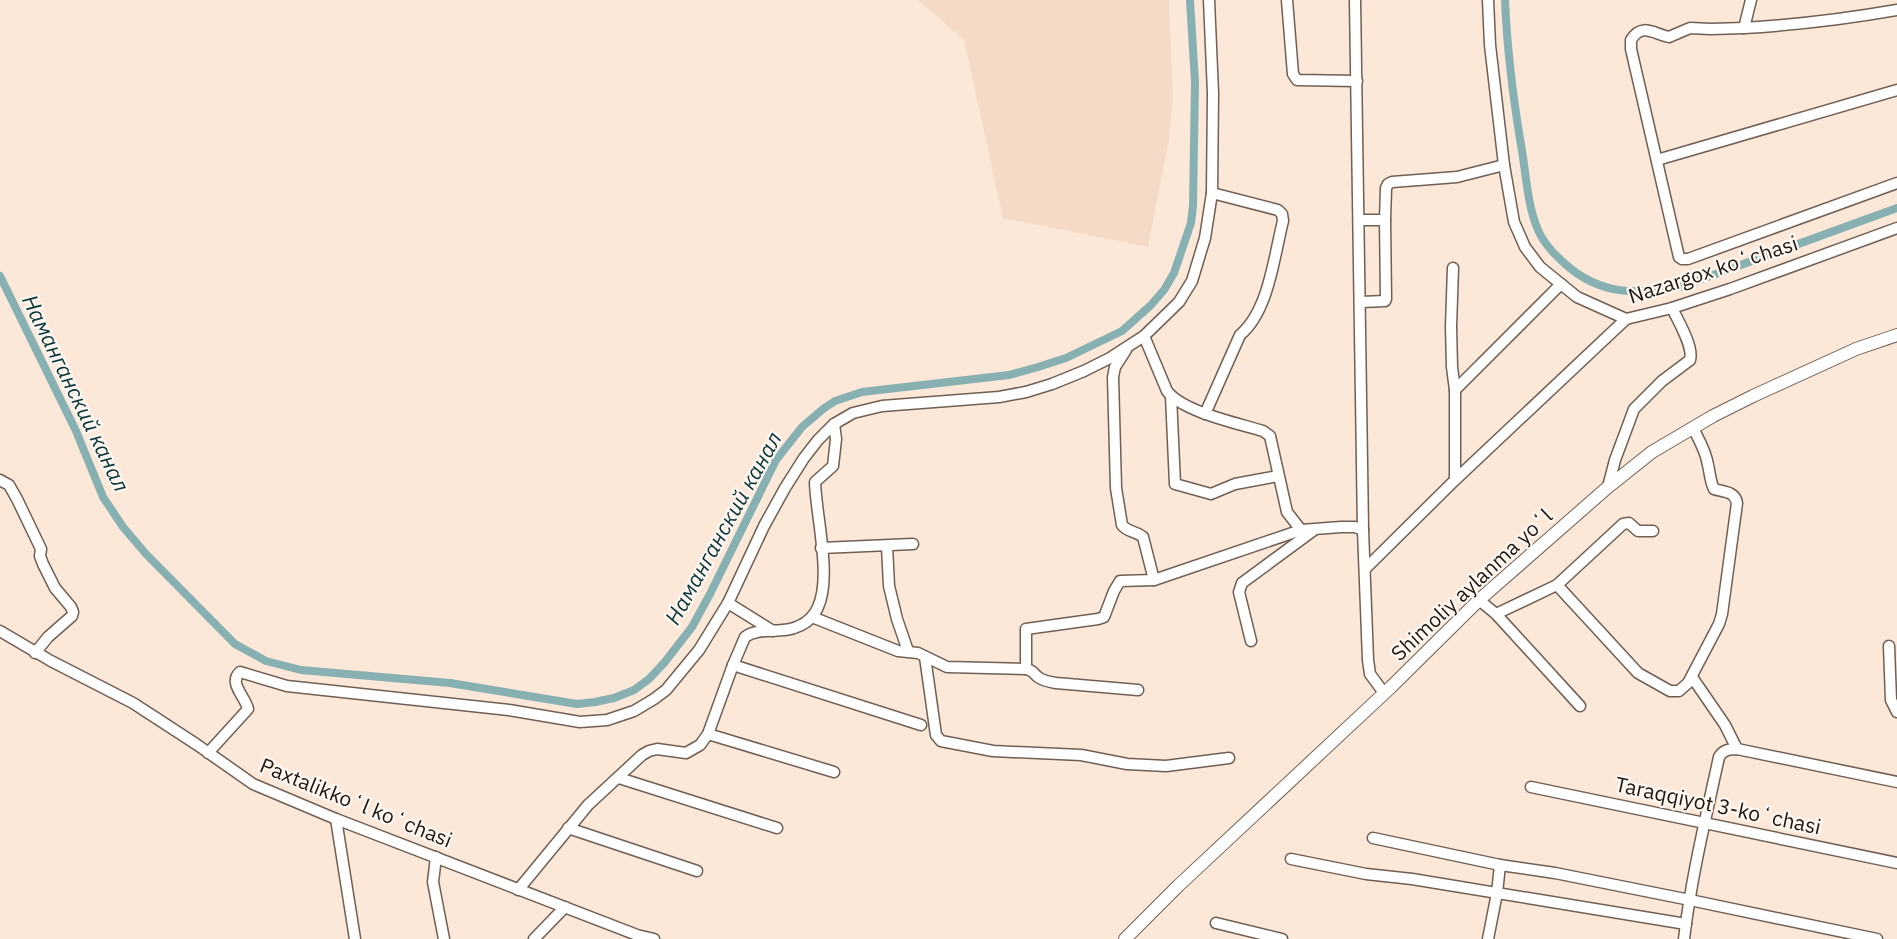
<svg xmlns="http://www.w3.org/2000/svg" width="1897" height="939" viewBox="0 0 1897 939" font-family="'IBM Plex Sans',sans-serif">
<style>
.built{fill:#f5dbc7}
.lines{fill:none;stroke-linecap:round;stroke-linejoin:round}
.canal{stroke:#86b0b2;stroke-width:8}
.minor-casing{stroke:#705f52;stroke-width:13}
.major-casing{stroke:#705f52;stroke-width:14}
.minor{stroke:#fff;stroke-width:10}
.major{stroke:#fff;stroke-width:12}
.labels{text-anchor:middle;stroke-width:4.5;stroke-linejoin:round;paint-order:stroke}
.street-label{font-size:21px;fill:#1e1712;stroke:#fff7f1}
.water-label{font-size:22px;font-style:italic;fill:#0b3638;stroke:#fff7f1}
</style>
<rect width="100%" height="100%" fill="#fbe8d8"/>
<polygon class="built" points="918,0 1169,0 1173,96 1169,140 1148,247 1003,218 964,40"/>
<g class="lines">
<g class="canal">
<path d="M1505,0C1507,49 1513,97 1521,145C1526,172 1527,205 1538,230C1543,242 1554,254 1563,262C1599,296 1638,295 1683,286L1897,208"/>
<polyline points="0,276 76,431 103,497 123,527 146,554 235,644 266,661 301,670 450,683 577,704 595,702 614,698 634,690 649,679 664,663 692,627 710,594 776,460 802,427 823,409 835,401 862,392 1009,375 1038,367 1066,358 1122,331 1151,305 1164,290 1174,273 1191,223 1193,206 1195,82 1190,0"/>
</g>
<defs>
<g id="minor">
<polyline points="1287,0 1293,74 1297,80 1357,81"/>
<polyline points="1355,0 1363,530 1368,660 1370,674 1384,693"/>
<polyline points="1488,0 1490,45 1504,165 1514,222 1525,247 1540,267 1577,297 1626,319 1672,308 1730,289 1897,228"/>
<path d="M1751,0L1744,28C1795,25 1846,19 1897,10"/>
<path d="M1744,28L1711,29L1690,28L1669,37C1654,34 1642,22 1631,40V49L1679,257L1682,259H1688L1897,183"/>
<polyline points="1657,160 1897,90"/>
<polyline points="1360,220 1385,220 1386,188 1388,184 1392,182 1457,177 1504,165"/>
<polyline points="1453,268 1451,327 1452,367 1455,390 1455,480"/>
<polyline points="1361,302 1385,301 1386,299 1385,220"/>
<path d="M1144,336L1167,391C1183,412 1237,423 1263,431L1270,436L1287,512L1301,530"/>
<path d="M1126,350L1115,367L1113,377L1116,488L1122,525C1127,532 1136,531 1143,537L1154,580"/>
<polyline points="1455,390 1561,284"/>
<polyline points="1171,396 1175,484 1211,494 1235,484 1278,476"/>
<path d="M1205,414L1240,335C1269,311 1274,256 1283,221L1282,214L1278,210L1212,193"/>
<polyline points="0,480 9,485 17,499 41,549 40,556 43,564 55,588 71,607 73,612 72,616 48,637 35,653"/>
<path d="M1608,487L1615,460L1634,409L1662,381L1690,360C1694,347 1678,321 1672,308"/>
<polyline points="887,546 889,586 897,619 908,651"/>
<polyline points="821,548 913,544"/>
<polyline points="1365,569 1455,480 1626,319"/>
<path d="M1557,585L1638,673L1670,691H1679L1688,683L1719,624L1722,614L1737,503C1735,491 1723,492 1714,489C1710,481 1710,473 1708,465C1706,451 1699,440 1693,428"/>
<polyline points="1479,600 1496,614 1580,706"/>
<polyline points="728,603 773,631"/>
<polyline points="1496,614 1557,585 1623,524 1629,523 1638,531 1653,531"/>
<path d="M812,617L898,651L918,653L947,667L1026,669C1033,670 1033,673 1038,677C1043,681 1049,682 1056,683L1138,690"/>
<polyline points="0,631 51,661 133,703 196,744 253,784 336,819 637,935 654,939"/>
<polyline points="1251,641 1239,592 1242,583 1314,530"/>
<polyline points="1889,646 1891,700 1897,712"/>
<polyline points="925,657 936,735 941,741 993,751 1081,755 1127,764 1147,765 1166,766 1229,758"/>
<polyline points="733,665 921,725"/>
<polyline points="1026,669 1026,629 1098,619 1104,617 1114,591 1120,581 1154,580 1301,530 1341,527 1355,527 1363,530"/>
<polyline points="1692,677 1725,725 1737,749"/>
<polyline points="708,734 834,772"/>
<path d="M208,753L248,709C245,696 228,683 240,672L287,686L509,710L580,722L607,720L634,711L654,699L666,690L699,650L728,603L764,526L785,488L804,458L818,440L834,424L853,413L882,406L999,397L1026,392L1052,384L1084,371L1110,358L1144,336L1179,302L1192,281L1205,238L1212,193L1213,93L1209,0"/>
<polyline points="619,778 777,828"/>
<polyline points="1531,787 1897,863"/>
<polyline points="336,819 355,939"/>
<polyline points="568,828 697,871"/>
<polyline points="1373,838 1500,865 1555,873 1690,900 1877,939"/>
<polyline points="436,857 433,882 444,939"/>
<polyline points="1291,859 1366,874 1412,879 1686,924"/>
<path d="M518,890L588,805L642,755L649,751L657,749L686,753L700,745L708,734L733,665L745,637C760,626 782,635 799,626C807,623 815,615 818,607C832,577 816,516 815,482L833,466L836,439L834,424"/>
<polyline points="1216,923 1282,939"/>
<polyline points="534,939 565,907"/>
<polyline points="1488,939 1497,893 1500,865"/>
<path d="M1684,939C1691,878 1706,817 1719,757C1723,750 1729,749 1737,749L1897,782"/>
</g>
<polyline id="major" points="1125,939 1178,886 1391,687 1479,600 1608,487 1652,452 1713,416 1753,396 1856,349 1897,335"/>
</defs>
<use href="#minor" class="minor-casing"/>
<use href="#major" class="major-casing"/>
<use href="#minor" class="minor"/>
<use href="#major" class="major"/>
</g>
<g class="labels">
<g class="street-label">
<text transform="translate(1713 270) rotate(-18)" y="7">Nazargox koʻchasi</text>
<text transform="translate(1472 585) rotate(-43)" y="7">Shimoliy aylanma yoʻl</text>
<text transform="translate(356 803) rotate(22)" y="7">Paxtalikkoʻl koʻchasi</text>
<text transform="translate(1718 806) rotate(12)" y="7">Taraqqiyot 3-koʻchasi</text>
</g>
<g class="water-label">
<text transform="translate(76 393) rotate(64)" y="8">Наманганский канал</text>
<text transform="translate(723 528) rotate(-61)" y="8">Наманганский канал</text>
</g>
</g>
</svg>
